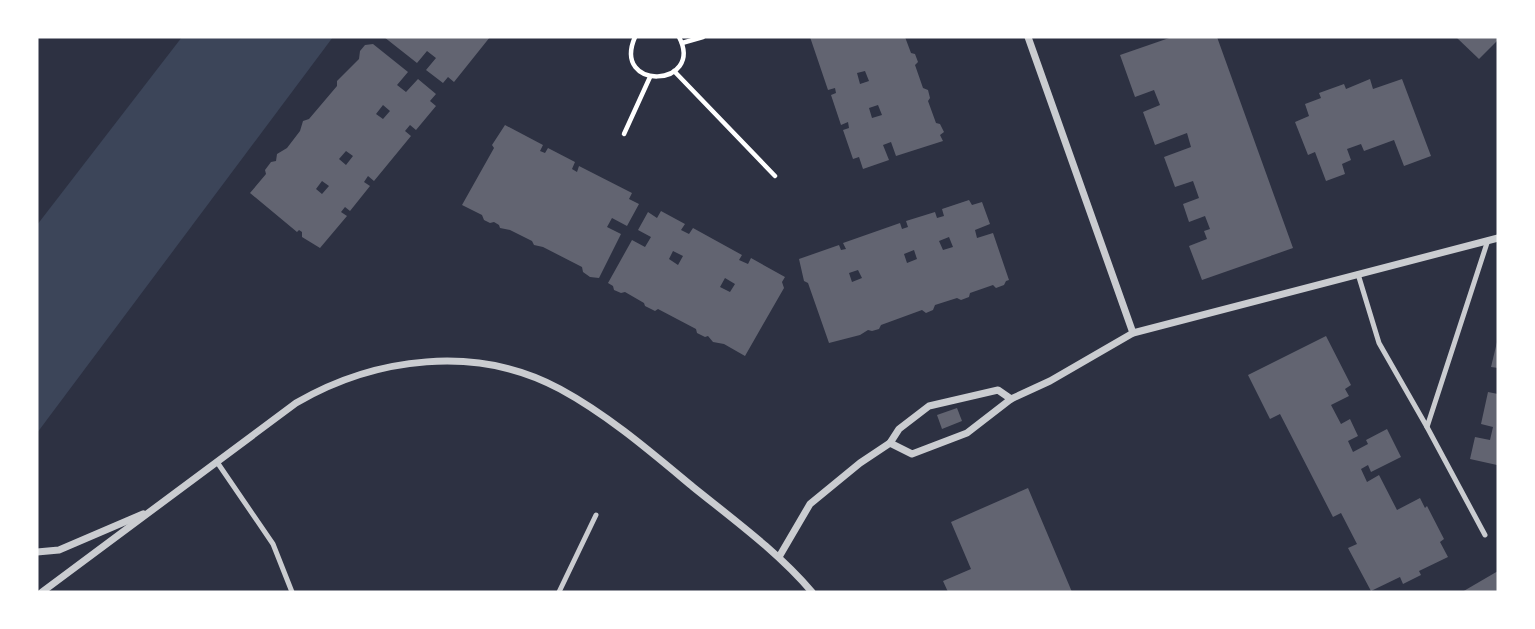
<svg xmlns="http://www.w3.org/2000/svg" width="1535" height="629" viewBox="0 0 1535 629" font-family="'Alegreya Sans',sans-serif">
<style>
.green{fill:#3c4559}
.building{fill:#626471;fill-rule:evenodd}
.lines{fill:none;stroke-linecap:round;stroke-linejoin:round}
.path{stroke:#fff;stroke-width:4.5}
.service{stroke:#caccd0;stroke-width:5}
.minor{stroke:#caccd0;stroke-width:7}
</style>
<rect width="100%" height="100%" fill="#2d3142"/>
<polygon class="green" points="182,37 333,37 37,433 37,225"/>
<g class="building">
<polygon points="384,37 490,37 454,82 448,77 443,83 426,70 436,58 427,51 417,63"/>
<path d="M810,37H905L911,53L915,54L918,62L915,65L923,88L928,90L930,98L928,101L936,123L940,124L944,132L940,135L943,141L896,156L891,142L883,145L889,160L863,169L859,157L853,159L843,130L849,128L848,122L841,125L831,95L836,93L835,88L828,90ZM865,71L869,81L860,84L857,73ZM878,105L882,115L872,118L869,108Z"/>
<polygon points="1172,37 1217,37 1293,248 1202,280 1189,246 1207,239 1204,231 1210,229 1205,216 1189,222 1183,204 1199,198 1193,181 1175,187 1164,157 1191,147 1187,133 1155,145 1143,112 1160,105 1154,90 1135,97 1120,55"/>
<polygon points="1456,37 1498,37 1498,40 1479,59"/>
<path d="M373,44L408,72L397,85L406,92L418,79L436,94L430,101L436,106L416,130L410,125L405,131L411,136L374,181L368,176L364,182L370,186L350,211L345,207L341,212L347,216L320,248L302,237V232L299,230L297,232L250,193L266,174L265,170L271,162L276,161L277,154L287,148L300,131L303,121L309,119L337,86V81L359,59L360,51L365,45ZM383,105L390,111L383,119L376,114ZM346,151L353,156L346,165L339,159ZM322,181L329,186L322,194L316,189Z"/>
<polygon points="1370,79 1373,89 1402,79 1431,156 1404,166 1394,140 1364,151 1361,144 1347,149 1351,160 1342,164 1345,174 1326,181 1315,152 1308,155 1295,122 1309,116 1305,104 1321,98 1319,93 1344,84 1346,89"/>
<polygon points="505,125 543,145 540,151 545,153 548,148 575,162 572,169 577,172 579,166 632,193 629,199 639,204 627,226 612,218 607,227 621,234 599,278 590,277 583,272 582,267 543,247 534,245 532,241 510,230 500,228 499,225 494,222 490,223 484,220 482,215 462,205 494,148 492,145"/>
<path d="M969,200L972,205L982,202L990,224L975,230L977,238L993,233L1009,280L1006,281L1004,285L996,288L993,285L970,293L969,297L961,300L957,298L935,305L933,310L926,313L922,310L881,325L879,329L872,331L868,330L860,335L829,343L808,283L804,281L799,259L839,245L841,250L846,249L843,243L900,223L902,229L908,227L906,221L935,212L937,218L944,216L942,209ZM949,237L953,247L943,250L939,241ZM914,250L917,259L907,263L904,254ZM858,270L862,278L852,282L849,273Z"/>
<path d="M661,211L685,224L681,230L689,234L693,228L742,255L739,260L748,264L751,258L785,277L782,282L784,288L745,356L724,344L713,342L708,336L705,337L697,333L696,329L658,309L655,311L645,306L644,303L625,292L621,293L614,290L613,286L608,283L632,240L645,247L651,237L638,230L648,212L657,218ZM673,251L683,256L678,265L669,259ZM725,278L735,284L730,292L720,287Z"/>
<polygon points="1326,336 1351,385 1345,389 1349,396 1331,405 1341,424 1350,419 1358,436 1348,441 1353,452 1368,444 1366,440 1387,429 1401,457 1371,472 1368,465 1361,469 1367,482 1379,475 1397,510 1420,498 1425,508 1427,506 1444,539 1440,542 1448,557 1419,571 1421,575 1403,584 1400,577 1371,591 1348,548 1357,544 1341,513 1333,517 1280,414 1270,419 1248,375"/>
<polygon points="1497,342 1498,342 1498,368 1491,367"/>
<polygon points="1488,392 1498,394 1497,465 1470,459 1475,437 1490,440 1493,427 1481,424"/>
<polygon points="957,408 962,421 942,429 937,415"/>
<polygon points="1028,488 1072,592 948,592 943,581 971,569 951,522"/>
<polygon points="1498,571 1498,592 1462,592"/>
</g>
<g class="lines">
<g class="path">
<path d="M635,37C611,92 705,87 679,37"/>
<polyline points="682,43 703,37"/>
<polyline points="674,71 775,176"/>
<polyline points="624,134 650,77"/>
</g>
<g class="service">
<polyline points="1358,274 1379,343 1427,427 1488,240"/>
<polyline points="1427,427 1485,535"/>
<polyline points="217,462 273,544 292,592"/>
<polyline points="559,592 596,515"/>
</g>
<g class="minor">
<polyline points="1028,37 1133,333"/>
<polyline points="890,443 912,454 967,433 1011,399 1050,381 1133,333 1498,238"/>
<polyline points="37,552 59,550 143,514"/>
<polyline points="779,557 810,504 860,463 890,443 899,429 929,406 998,390 1011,399"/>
<path d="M42,592L296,403C375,357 477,344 560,389C608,415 651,452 693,487C734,520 778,552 812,592"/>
</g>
</g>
<rect width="1535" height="629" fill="none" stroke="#ffffff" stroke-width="77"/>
</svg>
